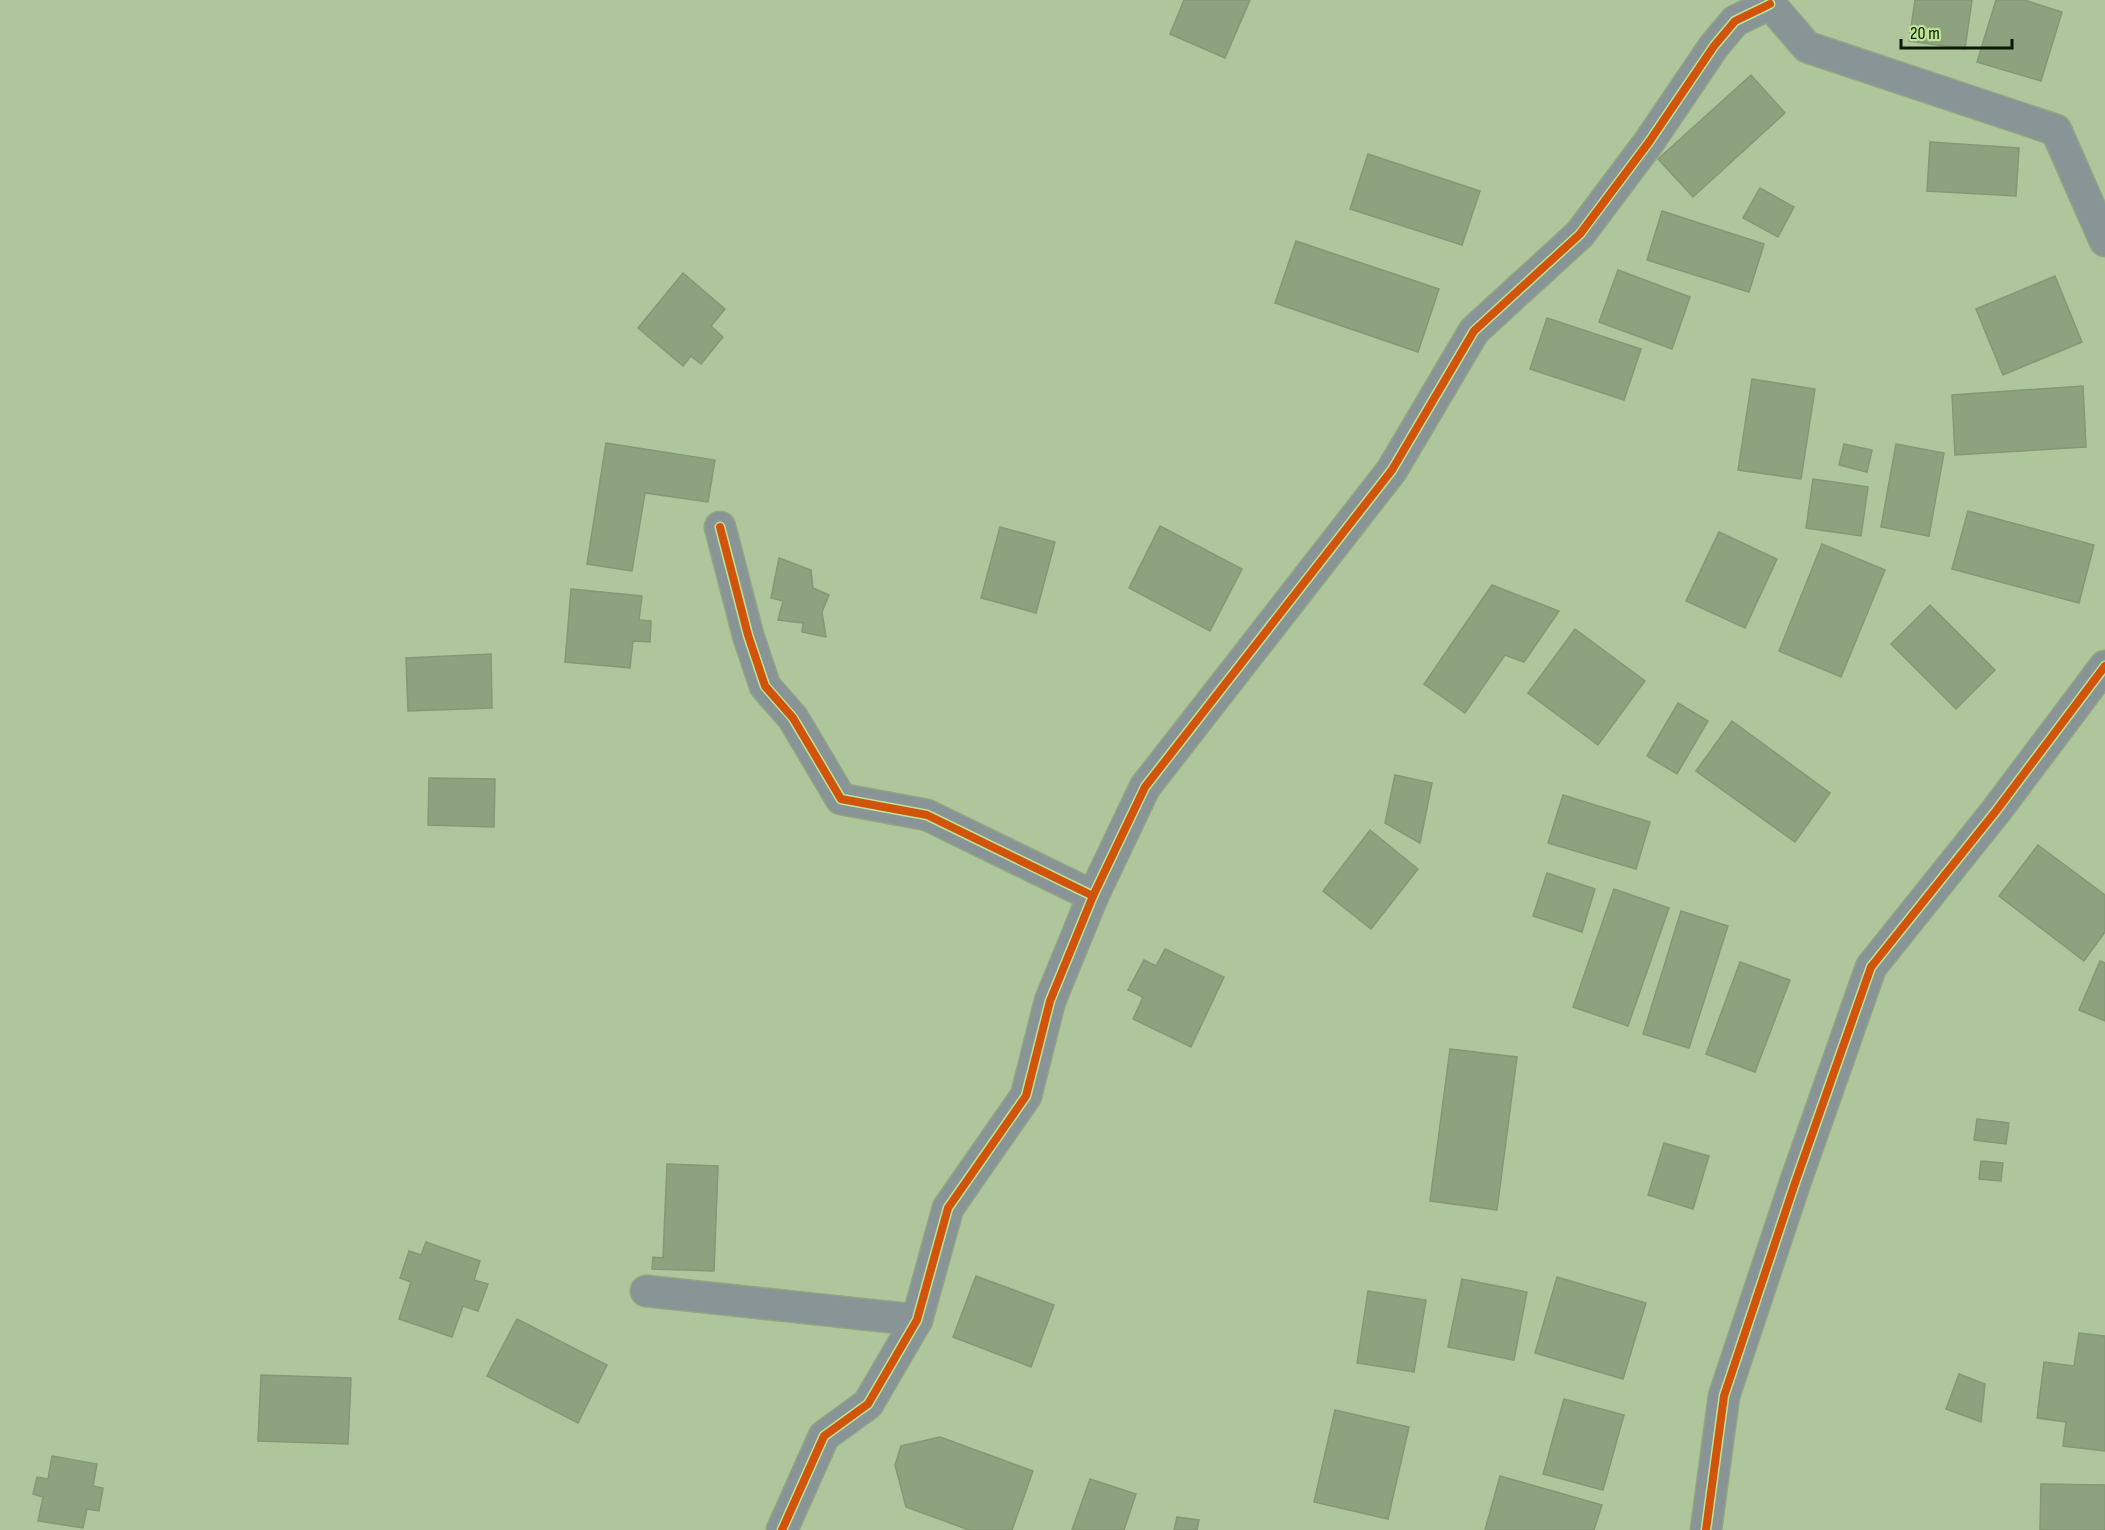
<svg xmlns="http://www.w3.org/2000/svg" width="2105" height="1530" viewBox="0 0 2105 1530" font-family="'Sofia Sans Condensed',sans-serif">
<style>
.building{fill:#8fa27f;stroke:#859776;stroke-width:1.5}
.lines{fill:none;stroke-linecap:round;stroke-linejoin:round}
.minor-casing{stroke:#92a484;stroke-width:33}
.minor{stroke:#889496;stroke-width:30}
.cycleway-casing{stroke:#bbe498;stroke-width:11}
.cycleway{stroke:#d2530b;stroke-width:8}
</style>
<rect width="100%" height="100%" fill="#afc69d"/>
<g class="building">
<polygon points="1184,0 1250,0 1225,58 1170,34"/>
<polygon points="1915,0 1972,0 1965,49 1909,41"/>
<polygon points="1996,0 2024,0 2062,12 2041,81 1977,62"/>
<polygon points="1751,75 1785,113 1693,197 1658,159"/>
<polygon points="1930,142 2019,148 2016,196 1927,191"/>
<polygon points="1368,154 1480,191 1462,245 1350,209"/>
<polygon points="1760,188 1794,207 1778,237 1743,218"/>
<polygon points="1662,211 1764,244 1749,292 1647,260"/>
<polygon points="1296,241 1439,289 1418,352 1275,303"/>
<polygon points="1618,270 1690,297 1672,349 1599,322"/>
<polygon points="683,273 725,309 711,326 723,337 701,364 691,356 683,366 638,328"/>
<polygon points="2055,276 2082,342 2003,375 1976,309"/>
<polygon points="1547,318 1641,349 1624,400 1530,369"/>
<polygon points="1752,379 1815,389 1801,479 1738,470"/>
<polygon points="2083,386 2086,447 1955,455 1952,395"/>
<polygon points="606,443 715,460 708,502 645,493 632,571 587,564"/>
<polygon points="1844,444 1872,450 1867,472 1839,465"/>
<polygon points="1896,444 1944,453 1929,536 1881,527"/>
<polygon points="1813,479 1868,487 1861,536 1806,528"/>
<polygon points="1968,511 2094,545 2079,603 1952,569"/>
<polygon points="1160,526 1242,569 1210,631 1129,588"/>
<polygon points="1000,527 1055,542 1036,613 981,598"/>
<polygon points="1719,532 1777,559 1745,628 1686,601"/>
<polygon points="1822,544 1885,570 1841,677 1779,651"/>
<polygon points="779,558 811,570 813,588 829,595 822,612 826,637 802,632 803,623 778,620 783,601 771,598"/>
<polygon points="1492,585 1559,611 1524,662 1505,655 1465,713 1424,684"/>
<polygon points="571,589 642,596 639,620 651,621 650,642 633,641 630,668 565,662"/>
<polygon points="1930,605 1995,670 1956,709 1891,644"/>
<polygon points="1575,629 1645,681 1598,745 1528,693"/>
<polygon points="491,654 492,708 408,711 406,658"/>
<polygon points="1678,703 1708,721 1677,774 1647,756"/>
<polygon points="1732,721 1830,793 1795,842 1696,771"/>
<polygon points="1395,775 1432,783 1420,843 1385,823"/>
<polygon points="429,778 495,779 494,827 428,825"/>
<polygon points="1563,795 1650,822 1636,869 1548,843"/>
<polygon points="1370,830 1418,869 1371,929 1323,891"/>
<polygon points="2038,845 2105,895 2105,932 2084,961 1999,896"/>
<polygon points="1547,873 1595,889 1582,932 1533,916"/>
<polygon points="1614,889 1669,908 1628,1026 1573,1007"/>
<polygon points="1681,911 1728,926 1689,1048 1643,1034"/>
<polygon points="1165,949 1224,977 1191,1047 1133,1019 1143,997 1128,990 1144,960 1156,966"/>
<polygon points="2100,961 2105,963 2105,1021 2079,1010"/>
<polygon points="1740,962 1790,980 1755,1072 1706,1054"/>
<polygon points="1450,1049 1517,1057 1497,1210 1430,1201"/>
<polygon points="1977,1119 2009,1123 2006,1144 1974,1140"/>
<polygon points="1664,1143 1709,1156 1693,1209 1648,1195"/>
<polygon points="1981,1161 2003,1163 2001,1181 1979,1179"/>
<polygon points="667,1164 718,1166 714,1271 652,1269 653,1257 663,1258"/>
<polygon points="426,1242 480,1261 474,1280 488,1284 478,1311 463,1306 452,1337 399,1319 411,1282 400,1278 409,1251 421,1255"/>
<polygon points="976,1276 1054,1305 1031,1367 953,1337"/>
<polygon points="1557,1277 1646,1303 1623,1379 1535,1353"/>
<polygon points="1462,1279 1527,1292 1514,1360 1448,1347"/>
<polygon points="1368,1291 1426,1300 1414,1372 1357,1363"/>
<polygon points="517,1319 607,1365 578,1423 487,1376"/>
<polygon points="2079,1333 2105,1336 2105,1451 2063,1446 2066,1422 2037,1418 2044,1362 2074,1366"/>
<polygon points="1959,1374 1985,1384 1981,1422 1946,1409"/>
<polygon points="261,1375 351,1378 348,1444 258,1441"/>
<polygon points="1564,1399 1624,1415 1603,1490 1543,1474"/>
<polygon points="1335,1410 1409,1427 1388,1519 1314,1502"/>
<polygon points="940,1437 1033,1471 1012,1530 969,1530 906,1507 895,1465 901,1446"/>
<polygon points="52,1456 97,1464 93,1486 103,1488 99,1511 87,1509 83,1528 38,1521 43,1497 33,1494 37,1477 48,1479"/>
<polygon points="1500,1476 1602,1505 1594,1530 1485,1530"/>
<polygon points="1090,1479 1136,1494 1124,1530 1072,1530"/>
<polygon points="2041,1484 2105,1485 2105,1530 2040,1530"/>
<polygon points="1177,1517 1199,1520 1197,1530 1174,1530"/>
</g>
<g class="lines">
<defs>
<g id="minor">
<polyline points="1771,0 1770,4 1807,47 2056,130 2105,241"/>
<polyline points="720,527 748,635 765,686 793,718 841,799 927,815 1093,896"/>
<polyline points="646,1291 917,1320"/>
<polyline points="782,1530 824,1436 868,1404 917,1320 948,1208 1026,1096 1050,1001 1093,896 1145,787 1392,470 1474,331 1580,234 1649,142 1714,46 1735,21 1770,4"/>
<polyline points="1706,1530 1724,1396 1795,1183 1871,967 1996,811 2105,666"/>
</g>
</defs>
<use href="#minor" class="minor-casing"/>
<use href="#minor" class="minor"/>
<defs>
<g id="cycleway">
<polyline points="720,527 748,635 765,686 793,718 841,799 927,815 1093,896"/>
<polyline points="782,1530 824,1436 868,1404 917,1320 948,1208 1026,1096 1050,1001 1093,896 1145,787 1392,470 1474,331 1580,234 1649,142 1714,46 1735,21 1770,4"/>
<polyline points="1706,1530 1724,1396 1795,1183 1871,967 1996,811 2105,666"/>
</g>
</defs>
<use href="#cycleway" class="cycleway-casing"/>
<use href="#cycleway" class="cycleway"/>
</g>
<path d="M1901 39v9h111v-9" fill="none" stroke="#0a1900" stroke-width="3"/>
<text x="1910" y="39" font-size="18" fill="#0a1900" stroke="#bbe498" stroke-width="4.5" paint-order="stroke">20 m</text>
</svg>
